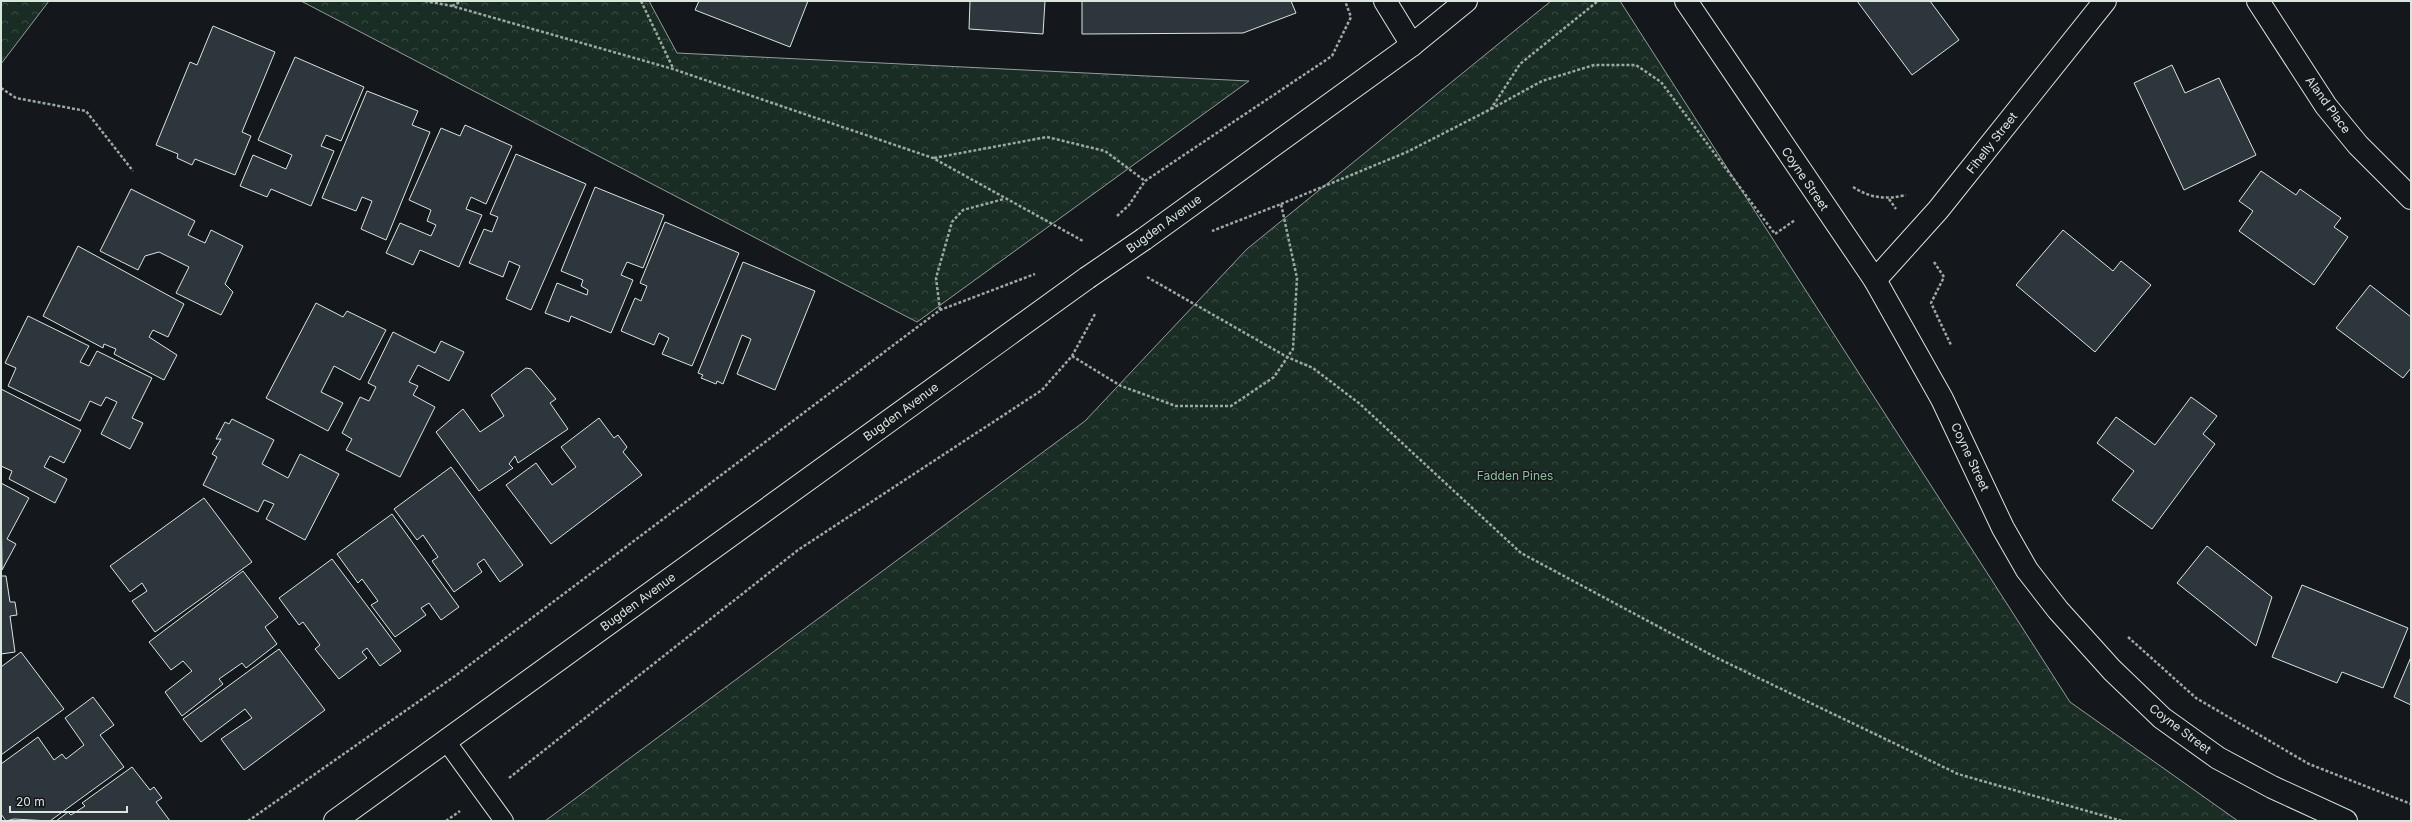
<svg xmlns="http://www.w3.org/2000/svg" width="2412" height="822" viewBox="0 0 2412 822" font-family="Inter,sans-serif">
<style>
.park{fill:url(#park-crowns);stroke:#939e99}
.building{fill:#2c363c;stroke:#d8e6dc}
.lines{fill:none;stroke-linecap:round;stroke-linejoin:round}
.service-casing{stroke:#d8e6dc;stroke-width:20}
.minor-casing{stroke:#d8e6dc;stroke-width:24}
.tertiary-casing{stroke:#d8e6dc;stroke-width:24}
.path{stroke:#9da8a2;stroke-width:2.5;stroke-dasharray:3 2;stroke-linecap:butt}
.service{stroke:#14181c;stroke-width:18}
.minor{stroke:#14181c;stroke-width:22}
.tertiary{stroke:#14181c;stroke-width:22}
.tertiary-bridge-casing{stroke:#d8e6dc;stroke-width:24;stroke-linecap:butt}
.tertiary-bridge{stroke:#14181c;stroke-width:22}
.labels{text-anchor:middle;stroke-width:3;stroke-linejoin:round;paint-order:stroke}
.street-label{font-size:12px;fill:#d8e6dc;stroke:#14181c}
.park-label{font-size:12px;fill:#8ac095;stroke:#14181c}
</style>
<defs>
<pattern id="park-crowns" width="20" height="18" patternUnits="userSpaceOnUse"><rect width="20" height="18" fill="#1a2d24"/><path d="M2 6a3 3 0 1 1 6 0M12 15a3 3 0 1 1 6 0" fill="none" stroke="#3b4b43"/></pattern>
</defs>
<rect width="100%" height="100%" fill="#14181c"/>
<g class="park">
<polygon points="1,1 49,1 1,64"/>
<polygon points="301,1 649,1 677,53 1249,81 917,322"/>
<polygon points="1551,1 1620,1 2070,702 2238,821 545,821 1085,421 1247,249"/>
</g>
<g class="building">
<polygon points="699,1 808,1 790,47 695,10"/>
<polygon points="970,1 1045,1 1043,34 969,29"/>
<polygon points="1082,1 1291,1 1296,13 1243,33 1082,34"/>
<polygon points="1857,1 1930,1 1959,40 1912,75"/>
<polygon points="213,26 275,52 242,132 251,136 235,175 195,159 192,165 177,158 178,154 156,145 190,62 197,65"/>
<polygon points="295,57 364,87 341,141 326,135 321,146 334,151 311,206 271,189 267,197 240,186 253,155 286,169 292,155 258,140"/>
<polygon points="2172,65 2185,93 2219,78 2256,155 2184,190 2134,83"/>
<polygon points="367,91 418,111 412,125 430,132 386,240 361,229 372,201 362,197 356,211 322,198"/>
<polygon points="465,125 512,146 486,204 471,197 466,209 482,215 459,267 420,250 413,265 386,253 400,223 431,236 436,225 427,221 431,210 409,200 441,128 460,136"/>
<polygon points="516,154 586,184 531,310 506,299 520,266 509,261 503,277 469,263 484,229 492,232 498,217 490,214"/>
<polygon points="2261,171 2296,195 2300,189 2341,218 2334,227 2348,237 2314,285 2239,231 2253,211 2239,201"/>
<polygon points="595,187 664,215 643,268 627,262 621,275 633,280 611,333 571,316 569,322 545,313 557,283 587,295 588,290 581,286 583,280 561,271"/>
<polygon points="131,189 195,221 188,235 205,243 211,230 243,246 225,284 233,292 221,315 176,293 189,267 159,252 145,256 138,270 100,251"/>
<polygon points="665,222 739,253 692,366 662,354 669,338 659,333 654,345 621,331 635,298 641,301 647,286 640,283"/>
<polygon points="2063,230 2113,271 2121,261 2151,285 2095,352 2016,285"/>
<polygon points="78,246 184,304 168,337 153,330 149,337 177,355 164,380 114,354 116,349 104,344 103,348 43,316"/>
<polygon points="743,262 815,291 775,390 737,374 751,339 742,335 723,384 717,381 716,384 701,378 703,375 698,373"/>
<polygon points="2370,285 2411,317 2411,368 2403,378 2336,328"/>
<polygon points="316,303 343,317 347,311 386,330 360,380 334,366 321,392 343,403 328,431 266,398"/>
<polygon points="28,316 89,346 80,362 89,366 97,351 152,378 132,418 143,423 130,449 101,434 117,402 106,397 101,406 90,401 80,421 8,386 16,368 5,363"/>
<polygon points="393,332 435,353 441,341 464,352 449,381 418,365 409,382 418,386 413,395 435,407 400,477 346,450 352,439 342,433 360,397 369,401 376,387 368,383"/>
<polygon points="526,368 531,369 556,399 550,403 568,429 518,463 515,456 509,464 513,468 479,491 436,432 463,409 480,432 504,416 491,395"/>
<polygon points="1,389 81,430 64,463 50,456 44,467 67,479 55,503 9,479 12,471 1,466"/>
<polygon points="2191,397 2217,416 2203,434 2215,444 2152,529 2112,500 2134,471 2097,443 2116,417 2155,445"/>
<polygon points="599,418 614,438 618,435 627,447 623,452 642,475 551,544 506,485 536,463 552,485 576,467 561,447"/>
<polygon points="232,419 274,440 262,464 288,478 300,454 339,474 305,540 266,519 274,504 264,500 258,512 203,485 217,457 212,454 221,439 216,439 225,422 229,424"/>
<polygon points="451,467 523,565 500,582 484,559 477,564 482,572 454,592 432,561 438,557 423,535 417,540 394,509"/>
<polygon points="1,483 29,498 7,539 16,544 2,570"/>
<polygon points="204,498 252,562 155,632 132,601 147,591 142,583 130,592 110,566"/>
<polygon points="392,514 459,607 441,620 429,603 421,608 426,615 395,637 371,605 378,601 362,579 358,583 337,554"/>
<polygon points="2207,546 2272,597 2256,646 2177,583"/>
<polygon points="332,559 401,651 380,666 367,648 362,652 367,658 339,679 315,649 320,645 303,622 299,625 279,598"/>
<polygon points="243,571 278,617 265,627 277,644 246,668 242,663 219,679 223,684 182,716 165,692 192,671 183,661 171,670 149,642"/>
<polygon points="1,576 6,576 10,602 15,602 17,615 10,616 15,652 1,654"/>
<polygon points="2302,585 2408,628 2383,688 2342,672 2337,683 2272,657"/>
<polygon points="279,649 325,710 244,770 221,739 252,718 245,709 201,742 183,719"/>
<polygon points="21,652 64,709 1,755 1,667"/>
<polygon points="2411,657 2411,705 2394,697"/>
<polygon points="93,697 114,725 100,735 124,767 50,821 14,819 6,821 1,814 1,764 38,737 54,760 62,754 66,759 84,745 65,718"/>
<polygon points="132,767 150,790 154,787 162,798 156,802 170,821 56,821 68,812 71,815 85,806 82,803"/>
</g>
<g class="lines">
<defs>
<polyline id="service" points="446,741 504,821"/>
<g id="minor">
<polyline points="1385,1 1412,45"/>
<polyline points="2258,1 2326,106 2358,145 2411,198"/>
<polyline points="1875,280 1938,210 2105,1"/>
</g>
<g id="tertiary">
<polyline points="1686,1 1875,280 1942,399 2003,528 2027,570 2058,610 2112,670 2162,718 2218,758 2272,787 2346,821"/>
<polyline points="1144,239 1412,45 1466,1"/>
<polyline points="335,821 1087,278"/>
</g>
</defs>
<use href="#service" class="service-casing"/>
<use href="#minor" class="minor-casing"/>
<use href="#tertiary" class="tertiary-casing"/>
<g class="path">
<polyline points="425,1 452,6 673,69 933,158 1083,241"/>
<polyline points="641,1 673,68"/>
<polyline points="452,6 462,1"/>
<polyline points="1,88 16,98 86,111 133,171"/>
<polyline points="1491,109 1542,81 1594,65 1636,65 1661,82 1775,234 1795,220"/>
<polyline points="934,158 1047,137 1105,151 1145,181"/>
<path d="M1853,187C1870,198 1886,200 1906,195"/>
<polyline points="1889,199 1896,209"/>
<polyline points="1281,204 1407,152 1491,109 1520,64 1598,1"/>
<polyline points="1117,216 1129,205 1145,181 1332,56 1351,17 1345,1"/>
<polyline points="1934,262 1944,277 1931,303 1951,345"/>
<polyline points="1147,277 1287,357 1313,368 1360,404 1521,553 1717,658 1958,774 2122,821"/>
<polyline points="940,310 936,278 952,222 963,210 1004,199"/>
<polyline points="1072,356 1121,386 1176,406 1231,406 1274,377 1293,349 1297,278 1281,204 1212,231"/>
<polyline points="2128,637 2196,698 2309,764 2411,804"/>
<polyline points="509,778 798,550 1042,390 1072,356 1095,314"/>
<polyline points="248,821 455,676 940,310 1035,274"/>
<polyline points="446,821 460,811"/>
</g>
<use href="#service" class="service"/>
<use href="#minor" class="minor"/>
<use href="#tertiary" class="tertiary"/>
<defs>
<polyline id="tertiary-bridge" points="1087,278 1144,239"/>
</defs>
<use href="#tertiary-bridge" class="tertiary-bridge-casing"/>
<use href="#tertiary-bridge" class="tertiary-bridge"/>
</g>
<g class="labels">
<g class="street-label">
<text transform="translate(2328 105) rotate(54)" y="4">Aland Place</text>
<text transform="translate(1992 143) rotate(-52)" y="4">Fihelly Street</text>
<text transform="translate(1805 179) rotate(56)" y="4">Coyne Street</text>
<text transform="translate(1164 224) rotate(-36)" y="4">Bugden Avenue</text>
<text transform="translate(901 412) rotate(-36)" y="4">Bugden Avenue</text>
<text transform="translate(1970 457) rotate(65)" y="4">Coyne Street</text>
<text transform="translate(638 602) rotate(-36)" y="4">Bugden Avenue</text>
<text transform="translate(2180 729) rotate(37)" y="4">Coyne Street</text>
</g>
<g class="park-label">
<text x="1515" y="480">Fadden Pines</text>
</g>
</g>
<rect width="2412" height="822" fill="none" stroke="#d8e6dc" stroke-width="4"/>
<path d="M10 806v6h117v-6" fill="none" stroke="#d8e6dc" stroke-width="2"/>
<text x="16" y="806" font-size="12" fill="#d8e6dc" stroke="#14181c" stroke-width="3" paint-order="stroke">20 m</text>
</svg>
